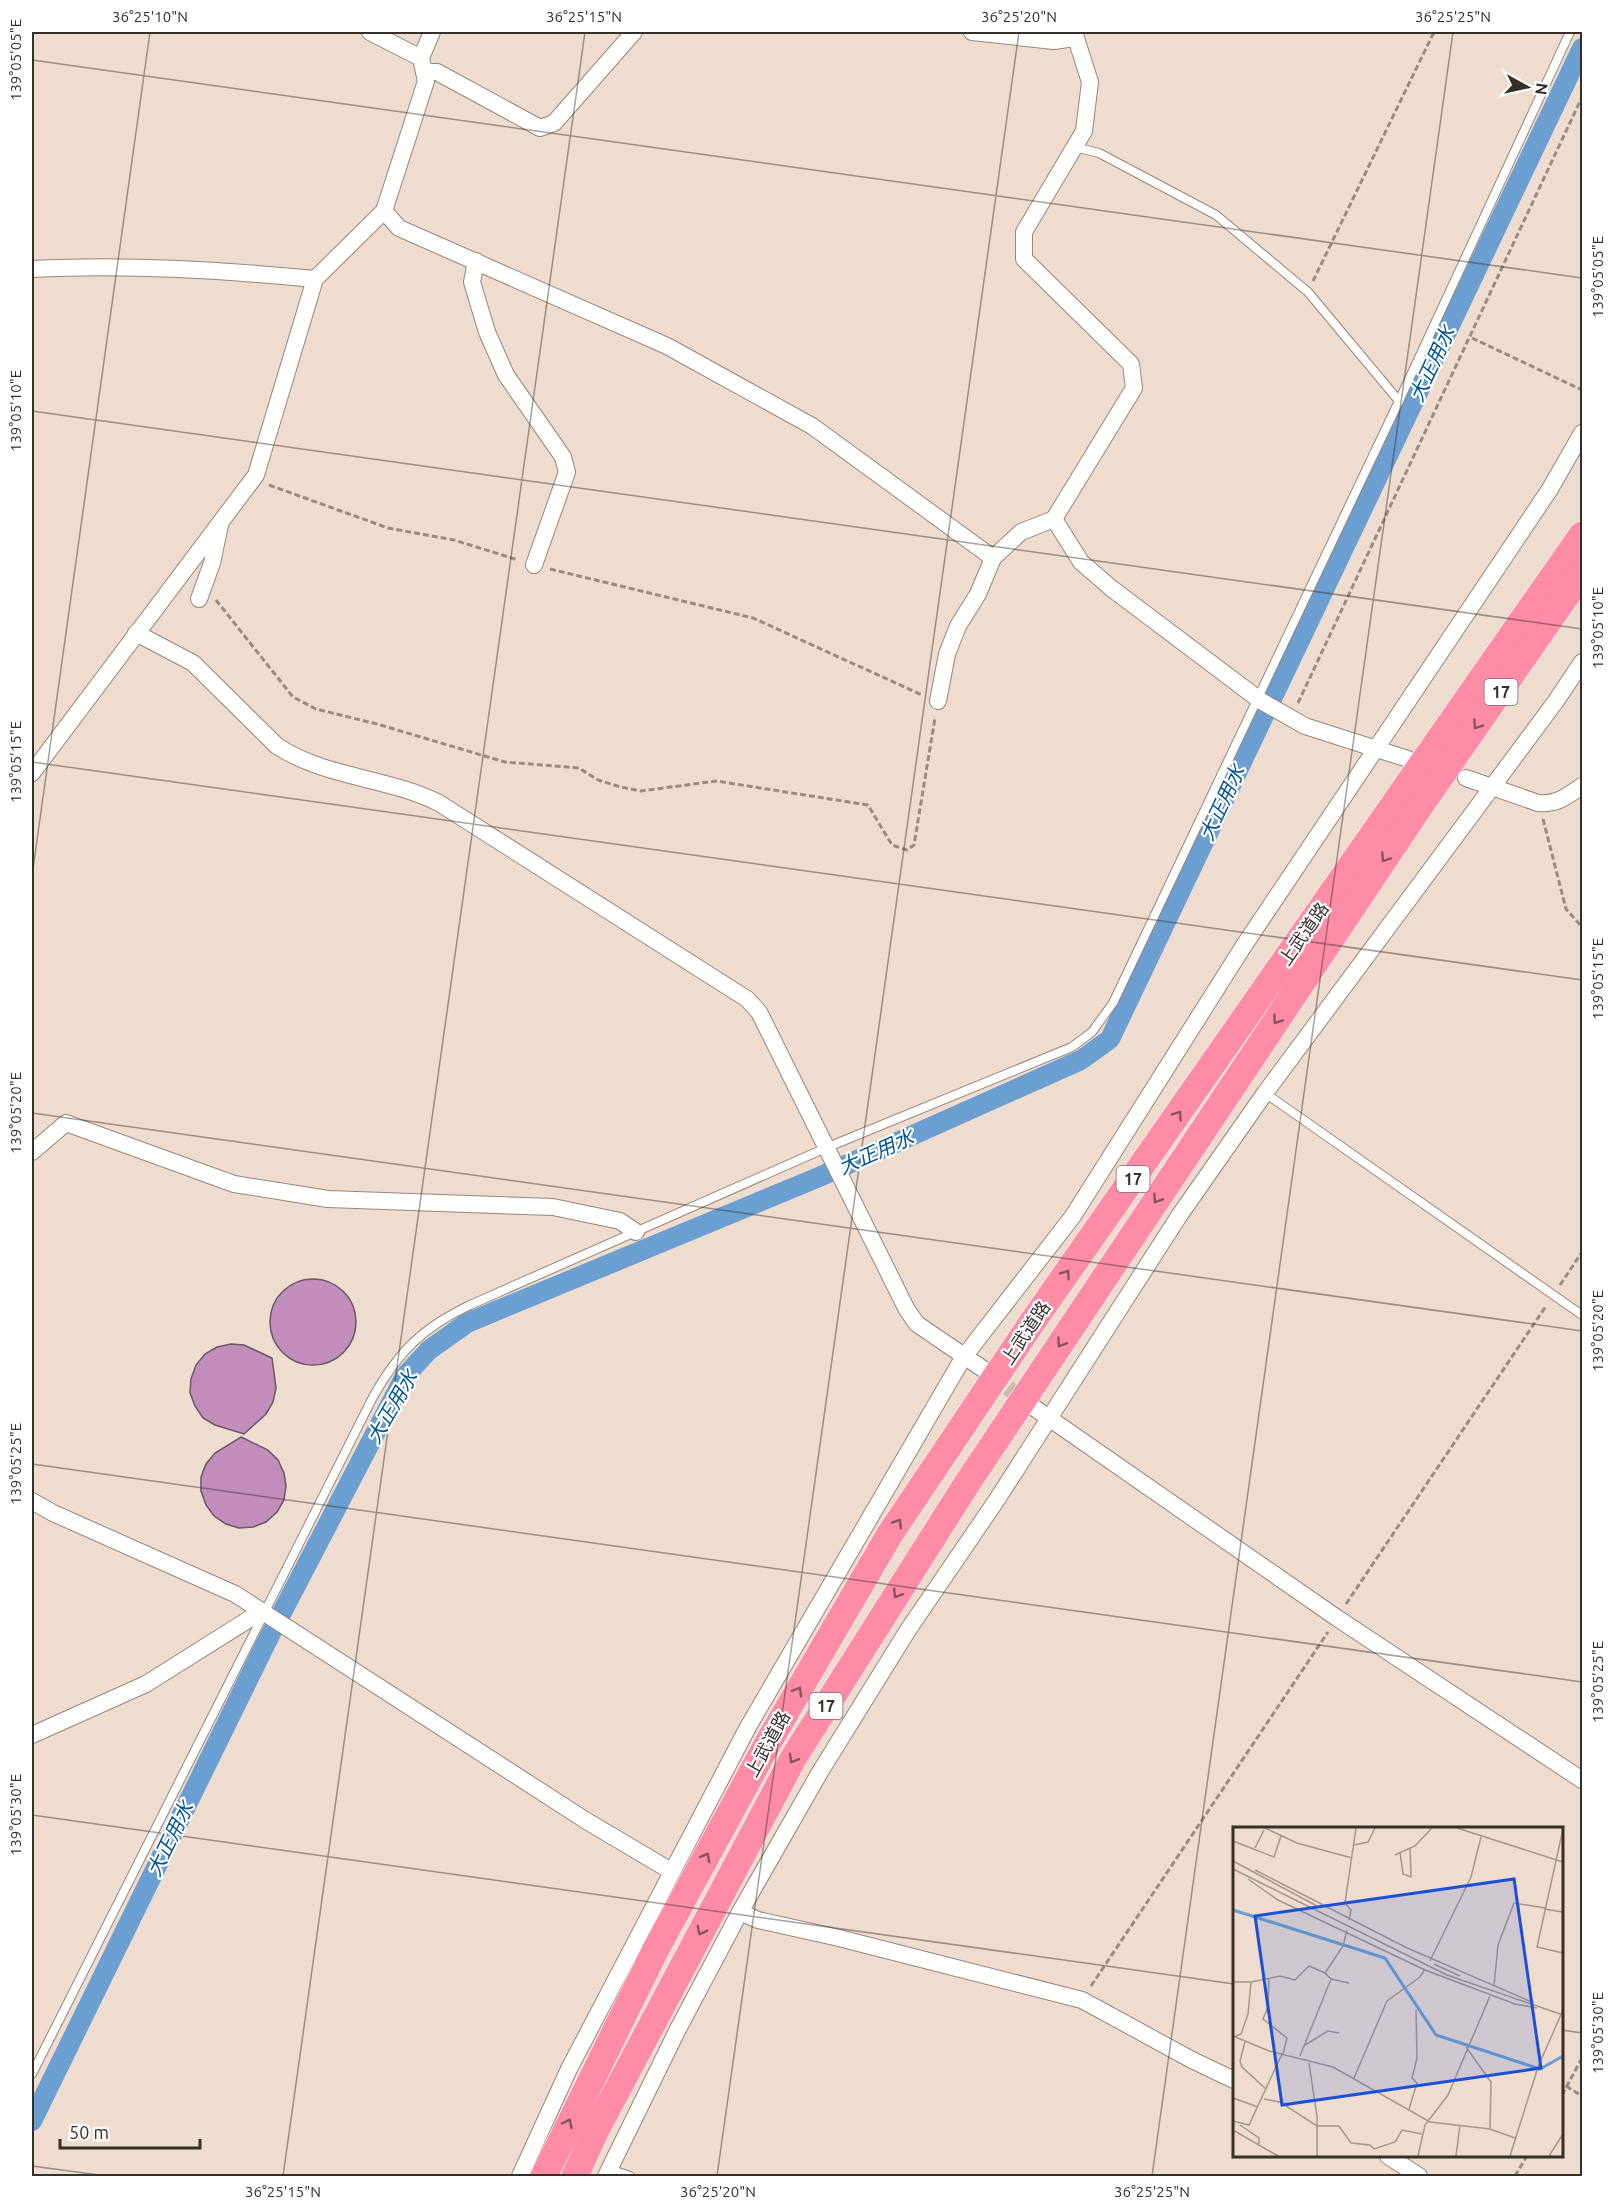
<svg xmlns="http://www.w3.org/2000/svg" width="1614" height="2208" viewBox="0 0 1614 2208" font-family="Ubuntu,'Noto Sans JP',sans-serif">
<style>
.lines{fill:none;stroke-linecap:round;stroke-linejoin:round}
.canal{stroke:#6b9ed1;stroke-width:20}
.building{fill:#c28cbc;stroke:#665865;stroke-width:1.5}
.minor-tunnel{stroke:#c9b9ae;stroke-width:16;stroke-dasharray:16 8;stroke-linecap:butt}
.service-casing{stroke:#968679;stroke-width:10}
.minor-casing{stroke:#968679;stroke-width:18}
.trunk-casing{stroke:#fff;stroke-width:28}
.path{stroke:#988c82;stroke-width:3;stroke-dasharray:6 3;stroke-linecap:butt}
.service{stroke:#fff;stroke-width:8}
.minor{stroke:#fff;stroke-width:16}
.trunk{stroke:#fe8ca6;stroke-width:27}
.oneway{stroke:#85545b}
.ticks{fill:none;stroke:#352f29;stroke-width:1.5;stroke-opacity:0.45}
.labels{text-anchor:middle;stroke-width:4.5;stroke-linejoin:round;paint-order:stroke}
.shield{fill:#fff;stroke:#726d69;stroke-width:1.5}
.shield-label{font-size:16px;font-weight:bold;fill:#352f29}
.street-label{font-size:18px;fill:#352f29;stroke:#fff}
.water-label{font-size:20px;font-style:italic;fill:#005593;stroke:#fff}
.inset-river{fill:none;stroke:#6b9ed1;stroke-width:3}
.inset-road{fill:none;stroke:#a4978d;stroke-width:1.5}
.view{fill:#1d4ed8;fill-opacity:0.15;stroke:#1d4ed8;stroke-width:3}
.inset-edge{fill:none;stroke:#352f29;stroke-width:3}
.neatline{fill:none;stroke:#352f29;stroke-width:2}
.ticks-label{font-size:15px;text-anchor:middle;fill:#352f29}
</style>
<rect width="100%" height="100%" fill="#eedccf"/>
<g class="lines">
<polyline class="canal" points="32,2121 265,1645 405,1376 429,1350 467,1323 819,1177 1081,1060 1110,1039 1582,48"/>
</g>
<g class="building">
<circle cx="313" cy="1322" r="43"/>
<polygon points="231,1344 244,1345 272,1358 276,1388 273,1402 266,1414 244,1434 215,1425 203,1418 195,1406 190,1393 191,1379 196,1365 205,1354 217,1347"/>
<polygon points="241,1437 268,1450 278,1460 284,1473 286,1486 284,1500 277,1512 266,1522 253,1527 239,1528 226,1524 214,1516 206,1505 201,1491 201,1477 206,1464 215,1453"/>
</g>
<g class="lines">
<polyline class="minor-tunnel" points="989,1373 1030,1405"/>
<defs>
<g id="service">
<polyline points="1074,147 1099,153 1216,215 1308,292 1399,401"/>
<polyline points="1265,1093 1582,1315"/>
<path d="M32,2074L373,1397C399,1351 422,1328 470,1305L828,1147L1072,1047L1092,1032L1113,1003L1399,401L1570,32"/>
<polyline points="609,2169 630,2176"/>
</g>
<g id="minor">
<polyline points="370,32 421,58"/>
<polyline points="972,32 1054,41 1074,38"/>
<polyline points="424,72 437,72 540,128 554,123 634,32"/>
<polyline points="384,211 399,228 667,346 812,426 993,558 1021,532 1054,519 1134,388 1131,364 1024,259 1024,232 1084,131 1090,82 1074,32"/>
<polyline points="476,261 472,282 487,332 506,375 563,457 567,472 534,565"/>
<path d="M32,269C126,264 220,270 315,279"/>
<polyline points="1054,519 1081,562 1111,588 1261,701 1305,726 1408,759"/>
<polyline points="199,599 212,563 220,525"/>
<path d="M136,633L193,663L277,746C326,778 387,777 439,803L747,999L759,1012L907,1310L917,1324L989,1373"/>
<polyline points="938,701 947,654 958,626 978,594 993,558"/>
<polyline points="32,773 256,475 315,279 384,211 426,81 421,58 432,32"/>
<path d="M1466,778L1538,803C1557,805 1567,796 1582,786"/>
<polyline points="32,1152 66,1123 234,1184 328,1199 553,1207 620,1221 636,1232"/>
<polyline points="1033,1407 1337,1618 1582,1780"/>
<polyline points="32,1501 53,1513 235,1594 585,1820 671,1871"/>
<polyline points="32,1735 146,1684 262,1611"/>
<polyline points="740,1912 758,1920 839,1938 1082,2000 1192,2060 1234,2080"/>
<polyline points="1388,2156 1419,2176"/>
<polyline points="520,2176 569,2069 748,1727 963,1358 1073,1216 1243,947 1550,489 1582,433"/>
<polyline points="606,2176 677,2031 740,1912 820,1772 908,1630 996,1501 1179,1216 1265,1093 1556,701 1582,662"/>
</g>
<g id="trunk">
<polyline points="544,2176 656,1949 769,1741 890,1534 1031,1324 1582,535"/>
<polyline points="575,2176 596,2130 794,1757 966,1485 1418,809 1582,573"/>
</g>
</defs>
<use href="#service" class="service-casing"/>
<use href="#minor" class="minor-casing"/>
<use href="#trunk" class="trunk-casing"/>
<g class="path">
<polyline points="1313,281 1434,32"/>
<polyline points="1472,338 1582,390"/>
<polyline points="269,485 388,528 454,540 518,560"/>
<polyline points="550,569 753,618 922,695"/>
<polyline points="216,600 293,697 316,709 377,724 505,762 579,768 598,780 621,787 641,791 716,781 868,805 892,845 907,850 914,845 935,718"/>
<polyline points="1298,703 1582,97"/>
<polyline points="1543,819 1566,909 1582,927"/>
<polyline points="1560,1285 1582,1252"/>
<polyline points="1346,1604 1546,1306"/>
<polyline points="1091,1986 1328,1632"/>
<polyline points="1566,2086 1582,2096"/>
<polyline points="1562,2095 1582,2058"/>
<polyline points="1515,2176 1527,2156"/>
</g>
<use href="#service" class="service"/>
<use href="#minor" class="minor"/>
<use href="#trunk" class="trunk"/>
</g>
<defs><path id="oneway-chevron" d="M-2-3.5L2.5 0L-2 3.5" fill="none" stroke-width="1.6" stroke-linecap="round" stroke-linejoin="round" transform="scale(1.5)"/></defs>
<g class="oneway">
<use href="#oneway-chevron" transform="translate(1477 725) rotate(125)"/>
<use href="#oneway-chevron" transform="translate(1385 858) rotate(124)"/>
<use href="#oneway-chevron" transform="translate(1277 1020) rotate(124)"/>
<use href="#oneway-chevron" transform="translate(1178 1115) rotate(-55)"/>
<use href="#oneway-chevron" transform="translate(1157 1199) rotate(124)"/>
<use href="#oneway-chevron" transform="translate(1066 1274) rotate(-55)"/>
<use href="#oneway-chevron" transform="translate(1061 1343) rotate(124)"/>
<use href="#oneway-chevron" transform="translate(898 1523) rotate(-56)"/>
<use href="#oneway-chevron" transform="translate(897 1594) rotate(122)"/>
<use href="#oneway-chevron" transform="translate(798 1691) rotate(-60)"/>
<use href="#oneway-chevron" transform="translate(793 1759) rotate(120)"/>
<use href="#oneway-chevron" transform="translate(706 1857) rotate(-62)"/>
<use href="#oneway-chevron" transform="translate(701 1931) rotate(118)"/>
<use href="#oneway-chevron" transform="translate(568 2123) rotate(-65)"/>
</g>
<path class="ticks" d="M32,60L1582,278M32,411L1582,629M32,762L1582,980M32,876L150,32M32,1113L1582,1331M32,1464L1582,1682M32,1815L1234,1984M1562,2030L1582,2033M32,2166L107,2176M283,2176L585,32M717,2176L1019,32M1152,2176L1453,32"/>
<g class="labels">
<g class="shield">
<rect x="1484.5" y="679" width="33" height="26" rx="4.5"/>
<rect x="1116.5" y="1166" width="33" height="26" rx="4.5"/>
<rect x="809.5" y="1693" width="33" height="26" rx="4.5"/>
</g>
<g class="shield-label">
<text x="1501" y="698">17</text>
<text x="1133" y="1185">17</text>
<text x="826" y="1712">17</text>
</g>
<g class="street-label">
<text transform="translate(1304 934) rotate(-55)" y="6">上武道路</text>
<text transform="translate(1026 1333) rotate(-56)" y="6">上武道路</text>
<text transform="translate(768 1744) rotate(-61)" y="6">上武道路</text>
</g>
<g class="water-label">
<text transform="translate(1432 364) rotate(-65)" y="7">大正用水</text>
<text transform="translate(1222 803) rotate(-65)" y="7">大正用水</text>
<text transform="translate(876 1152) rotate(-24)" y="7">大正用水</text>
<text transform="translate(392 1407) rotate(-60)" y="7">大正用水</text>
<text transform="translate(170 1839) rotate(-64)" y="7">大正用水</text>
</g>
</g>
<g transform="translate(1233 1827)">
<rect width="330" height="330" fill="#eedccf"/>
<path class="inset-river" d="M0,83L152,131L203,208L307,242L330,229"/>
<path class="inset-road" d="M32,1L64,16L119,31M224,1L330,35M330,2L304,120L330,126M0,14L41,30L48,9M121,18L135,15L142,1M22,21L31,3M167,25L170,47L178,50L177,21M162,28L182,19L199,1M0,34L84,79M0,42L214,148L330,188M22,43L172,120L301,176M15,52L45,73L192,143L282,177L304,181M311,82L330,85M116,93L118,83L112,76L123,1M197,134L238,50L248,10M201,137L227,149M92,146L110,119L114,103M36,151L35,180L30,192L54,211L50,227M98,152L116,156M0,155H18L47,149L62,153L76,139L92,146L98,152L67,229M261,159L265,118L281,76L312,81M0,209L36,224L100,240L197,295L257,302L282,311M1,210L8,207L15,187L18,155M12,215L7,234L9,240L33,262M72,218L95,204L106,206M233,220L258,255L257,301M76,236L84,289V329M121,251L154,174L187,150L192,142M0,271L25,280M31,272L47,275L84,299H106L118,316L137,318L141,322L162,315L169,303L189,307M176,282L184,256L179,251L184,231L183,183M0,294L16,298L49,227M7,298L26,311V317M0,303L45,329M185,329L192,298L215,268L257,169M223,329L227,298M277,329L305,240L330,183M316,329L330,307"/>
<path class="view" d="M281,52L308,241L49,278L22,89Z"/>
<rect width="330" height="330" class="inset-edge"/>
</g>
<rect width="1614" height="2208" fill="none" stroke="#ffffff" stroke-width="66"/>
<g transform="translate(1527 87) rotate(98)" stroke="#ffffff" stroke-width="4.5" paint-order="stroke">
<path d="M0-4.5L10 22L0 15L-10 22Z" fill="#352f29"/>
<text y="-9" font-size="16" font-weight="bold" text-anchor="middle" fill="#352f29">N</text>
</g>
<path d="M60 2139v9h140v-9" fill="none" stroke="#352f29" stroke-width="3"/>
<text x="69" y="2139" font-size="18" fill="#352f29" stroke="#ffffff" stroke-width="4.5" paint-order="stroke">50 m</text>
<rect x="33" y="33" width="1548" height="2142" class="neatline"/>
<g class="ticks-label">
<text x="150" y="22">36°25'10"N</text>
<text x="584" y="22">36°25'15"N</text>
<text x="1019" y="22">36°25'20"N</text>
<text x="1453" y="22">36°25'25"N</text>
<text transform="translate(16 60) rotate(-90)" y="5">139°05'05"E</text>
<text transform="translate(1598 277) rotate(-90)" y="5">139°05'05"E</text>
<text transform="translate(16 411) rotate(-90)" y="5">139°05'10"E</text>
<text transform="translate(1598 628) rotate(-90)" y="5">139°05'10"E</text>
<text transform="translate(16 762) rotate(-90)" y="5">139°05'15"E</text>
<text transform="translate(1598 979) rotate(-90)" y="5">139°05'15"E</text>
<text transform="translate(16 1113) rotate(-90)" y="5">139°05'20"E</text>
<text transform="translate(1598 1331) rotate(-90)" y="5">139°05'20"E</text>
<text transform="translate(16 1464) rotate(-90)" y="5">139°05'25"E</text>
<text transform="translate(1598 1682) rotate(-90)" y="5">139°05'25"E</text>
<text transform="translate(16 1815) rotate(-90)" y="5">139°05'30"E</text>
<text transform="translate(1598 2033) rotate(-90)" y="5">139°05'30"E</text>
<text x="283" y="2197">36°25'15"N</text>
<text x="718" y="2197">36°25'20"N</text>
<text x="1152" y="2197">36°25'25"N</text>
</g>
</svg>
